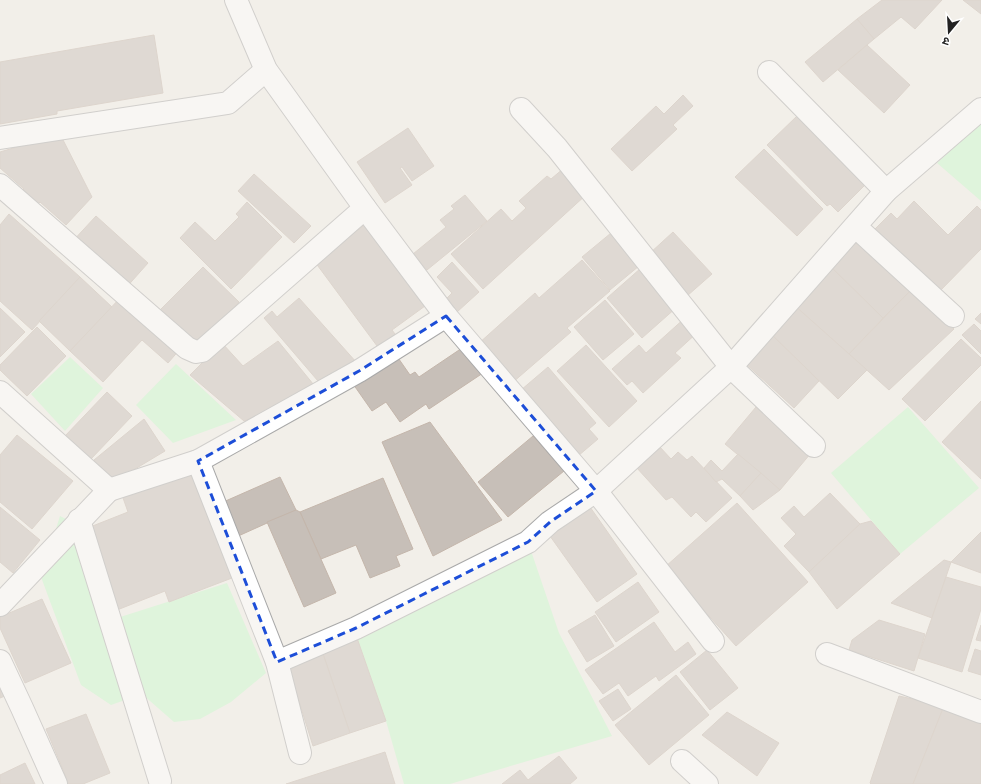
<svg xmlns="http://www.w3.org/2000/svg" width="981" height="784" viewBox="0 0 981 784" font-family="'Exo 2','Noto Sans Devanagari',sans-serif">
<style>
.park{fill:#c8facc}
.building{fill:#c7bfb8;stroke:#c4b6ab}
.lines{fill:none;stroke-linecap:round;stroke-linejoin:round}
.minor-casing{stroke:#a9a9a9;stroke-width:24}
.minor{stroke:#fff;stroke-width:22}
.marked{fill:none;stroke:#1d4ed8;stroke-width:3;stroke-dasharray:8 5;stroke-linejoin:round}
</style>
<rect width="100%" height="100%" fill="#f2efe9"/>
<g class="park">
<polygon points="981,122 981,201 937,163"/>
<polygon points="70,357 103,388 65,431 31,394"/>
<polygon points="176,364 236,420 173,443 136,405"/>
<polygon points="908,407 979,488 900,554 831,473"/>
<polygon points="60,516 72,522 114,619 227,583 266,673 231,702 200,719 174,722 142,694 111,705 81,685 41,577"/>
<polygon points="528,542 559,633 612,736 450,784 404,784 386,721 357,638"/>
</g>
<g class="building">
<polygon points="882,0 942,0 915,29 901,17 874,39 857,19"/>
<polygon points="963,0 981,0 981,14"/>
<polygon points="857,19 874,39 823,82 805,62"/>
<polygon points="154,35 163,93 57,111 57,114 0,124 0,62"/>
<polygon points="867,45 910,85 884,113 838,70"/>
<polygon points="683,95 693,106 673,125 677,129 632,171 611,149 656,106 664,114"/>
<polygon points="797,116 811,131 814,127 868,182 838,212 830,204 827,206 767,145"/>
<polygon points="408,128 434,166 412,181 402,167 400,168 412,185 385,203 357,162"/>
<polygon points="60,134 92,197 66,225 40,202 36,206 21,192 24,189 0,168 0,152"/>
<polygon points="764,149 823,209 797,236 735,177"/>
<polygon points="564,168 587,194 483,289 451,254 501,209 512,221 526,208 519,201 547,176 551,179"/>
<polygon points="254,174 311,226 294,243 238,191"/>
<polygon points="465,195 487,221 427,270 413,254 446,227 440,220 454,209 451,206"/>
<polygon points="914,201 948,235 977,206 981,210 981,249 939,292 875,229 891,213 897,219"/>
<polygon points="247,202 282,237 231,289 180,238 195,222 215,241 239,217 236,214"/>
<polygon points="9,214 80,277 32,330 0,301 0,225"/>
<polygon points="96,216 148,263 124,290 71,243"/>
<polygon points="370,221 425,306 392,330 401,342 383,354 315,262"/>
<polygon points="673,232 712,274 687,296 649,254"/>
<polygon points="611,233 639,266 610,290 582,257"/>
<polygon points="860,238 912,289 883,318 831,267"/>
<polygon points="582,260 610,291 567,328 571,332 512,383 478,344 535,293 539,298"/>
<polygon points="452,262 479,292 457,312 445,300 452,293 437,277"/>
<polygon points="203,267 239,302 197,346 160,310"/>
<polygon points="831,267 883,318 849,354 794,305"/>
<polygon points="641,268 677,307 642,338 607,298"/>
<polygon points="80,277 112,307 70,351 39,321"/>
<polygon points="912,289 954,329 889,390 849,354"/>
<polygon points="121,297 181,348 168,363 142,340 103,382 70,351"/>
<polygon points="299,298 357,363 324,388 264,318 272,311 277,317"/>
<polygon points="605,300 634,334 603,360 574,327"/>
<polygon points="794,305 867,370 838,399 771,334"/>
<polygon points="0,308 25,332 0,357"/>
<polygon points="981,313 981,324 975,319"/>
<polygon points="686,317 699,331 675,353 681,358 643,393 632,381 627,385 612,369 639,345 646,353"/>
<polygon points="974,324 981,331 981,354 962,335"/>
<polygon points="37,327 66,356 27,396 0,370 0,365"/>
<polygon points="771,334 819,381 794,408 745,363"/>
<polygon points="961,339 981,358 981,365 925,421 902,399"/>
<polygon points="278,341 318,390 244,421 190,375 222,343 243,366"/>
<polygon points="586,345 637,401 609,427 557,371"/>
<polygon points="465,346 483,373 429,409 426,404 400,422 386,402 372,411 351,381 394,352 410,375 415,372 419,377"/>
<polygon points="548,367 596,423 589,429 598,439 578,456 521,390"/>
<polygon points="107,392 132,416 90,460 65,436"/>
<polygon points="981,401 981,479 942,442"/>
<polygon points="756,407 811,453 780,490 725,444"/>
<polygon points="144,419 165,451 110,484 94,460"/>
<polygon points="430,422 502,520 433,556 382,442"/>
<polygon points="17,435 73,481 32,529 0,502 0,455"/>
<polygon points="533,436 564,471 508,517 478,482"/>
<polygon points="659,446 671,459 678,452 687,460 692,456 732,498 706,522 696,512 691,517 672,497 666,500 636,467"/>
<polygon points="738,454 761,473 740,496 722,479 716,482 704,468 711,460 722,471"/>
<polygon points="189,469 232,578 169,602 165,591 117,610 85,529 128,512 122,495"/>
<polygon points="761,473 780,490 753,510 740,496"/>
<polygon points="280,477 296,510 236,537 221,503"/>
<polygon points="383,478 413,549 396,556 400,566 370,578 356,545 321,559 300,512"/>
<polygon points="830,493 860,524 809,572 784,546 796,534 781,518 794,506 804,517"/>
<polygon points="737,503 808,582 736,646 665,567"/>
<polygon points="0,507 40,540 13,573 0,562"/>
<polygon points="590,507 637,574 597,602 550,536"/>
<polygon points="296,510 300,512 336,593 304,607 267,522"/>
<polygon points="871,521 900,554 837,609 809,572 860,524"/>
<polygon points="981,532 981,573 951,562"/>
<polygon points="944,560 951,562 932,618 891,603"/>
<polygon points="946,577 981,587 981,609 962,672 918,658"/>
<polygon points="638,582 659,612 616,642 595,612"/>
<polygon points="42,599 71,663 25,683 0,628 0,617"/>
<polygon points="595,615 614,646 587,662 568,631"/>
<polygon points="879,620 925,634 914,671 849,650 852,640"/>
<polygon points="654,622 675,652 688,642 696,654 659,681 656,676 628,696 619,683 603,694 585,670"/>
<polygon points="981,625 981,641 976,640"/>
<polygon points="357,638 386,721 350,733 322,651"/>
<polygon points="975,649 981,651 981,675 968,671"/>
<polygon points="707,650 738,688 710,710 680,672"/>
<polygon points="322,651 350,733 313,746 287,663"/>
<polygon points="676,675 709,715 649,765 615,725"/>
<polygon points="0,686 5,696 0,698"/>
<polygon points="618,689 631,709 613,721 599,701"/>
<polygon points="899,696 944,706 913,784 871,784 870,783"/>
<polygon points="944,706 981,720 981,784 913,784"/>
<polygon points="727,712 779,743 757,776 702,735"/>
<polygon points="86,714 110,773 83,784 62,784 60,779 66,777 46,729"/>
<polygon points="385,752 395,784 286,784"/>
<polygon points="559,756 577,778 570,784 502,784 520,770 528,780"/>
<polygon points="25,763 35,784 0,784 0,775"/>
</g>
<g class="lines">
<defs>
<g id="minor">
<polyline points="236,0 266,70 365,208 446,316 596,491 713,641"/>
<polyline points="769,72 886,191"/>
<polyline points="521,109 557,148 731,367 814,446"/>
<polyline points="0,138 228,103 266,70"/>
<polyline points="0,185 187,348 196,352 202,351 365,208"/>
<polyline points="856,227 953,316"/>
<polyline points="0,392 109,490 198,461 359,371 446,316"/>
<polyline points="198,461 277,662 300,753"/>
<polyline points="79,520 160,781"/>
<polyline points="0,605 109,490"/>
<polyline points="827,654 981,712"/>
<polyline points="0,661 22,708 56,784"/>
<polyline points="277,662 356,628 528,542 550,522 596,491 731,367 886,191 981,109"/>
<polyline points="682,761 707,784"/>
</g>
</defs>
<use href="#minor" class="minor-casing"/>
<use href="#minor" class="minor"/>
</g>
<path d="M0 0H981V784H0ZM446,316L596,491L550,522L528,542L356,628L277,662L198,461L359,371Z" fill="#f2efe9" fill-opacity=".55" fill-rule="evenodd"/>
<path class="marked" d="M446,316L596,491L550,522L528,542L356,628L277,662L198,461L359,371Z"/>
<g transform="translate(949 32) rotate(198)" stroke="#ffffff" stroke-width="3" paint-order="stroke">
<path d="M0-3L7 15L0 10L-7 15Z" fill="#222222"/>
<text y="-6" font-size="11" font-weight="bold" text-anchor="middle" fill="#222222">उ</text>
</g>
</svg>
